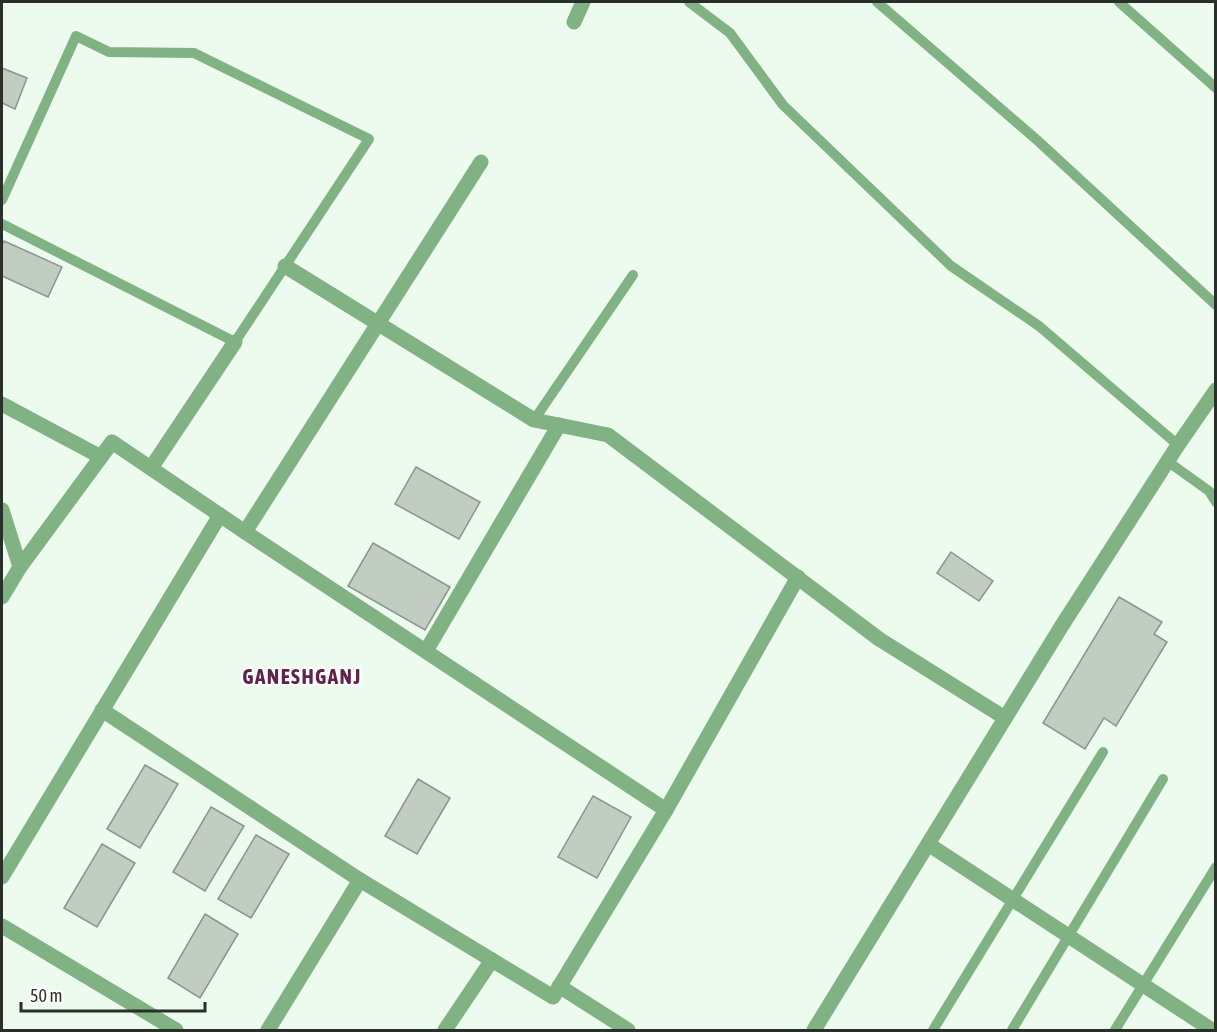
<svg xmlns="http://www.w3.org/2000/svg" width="1217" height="1032" viewBox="0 0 1217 1032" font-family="'Asap Condensed',sans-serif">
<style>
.building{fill:#c0cdc0;stroke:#8a968b;stroke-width:1.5}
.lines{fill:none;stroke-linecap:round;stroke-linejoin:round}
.service{stroke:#80b283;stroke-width:10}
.minor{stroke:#80b283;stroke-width:15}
.tertiary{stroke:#80b283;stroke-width:15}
.labels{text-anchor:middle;stroke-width:4.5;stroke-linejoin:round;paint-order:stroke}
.district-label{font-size:21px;font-weight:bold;letter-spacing:1.5px;fill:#5f244a;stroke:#fff}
</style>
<rect width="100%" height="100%" fill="#edfbee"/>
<g class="building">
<polygon points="2,68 27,78 15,109 2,103"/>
<polygon points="4,241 62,267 48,297 2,276 2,246"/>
<polygon points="416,467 480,502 459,539 395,504"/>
<polygon points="373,543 450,587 425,630 348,586"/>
<polygon points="951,552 993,581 979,601 937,573"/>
<polygon points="1119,597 1162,622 1154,634 1167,642 1116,726 1104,718 1085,749 1043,723"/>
<polygon points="145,765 178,784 140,848 107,829"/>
<polygon points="418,779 450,798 417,854 385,836"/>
<polygon points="593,796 631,817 597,878 558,857"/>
<polygon points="211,807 244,826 205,891 173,872"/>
<polygon points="256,835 289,854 251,918 218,899"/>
<polygon points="102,844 135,863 97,927 64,908"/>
<polygon points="205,914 238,934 200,998 168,978"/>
</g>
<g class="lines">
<g class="service">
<polyline points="689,2 730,33 783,105 951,266 1039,326 1178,445"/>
<polyline points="877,2 1037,140 1216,305"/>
<polyline points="1119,2 1216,88"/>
<polyline points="2,200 76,36 109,52 194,53 369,139 235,342 2,224"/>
<polyline points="534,420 633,275"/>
<polyline points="1167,461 1209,491 1216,502"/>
<polyline points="933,1030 1103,752"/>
<polyline points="1012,1030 1163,779"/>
<polyline points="1115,1030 1216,867"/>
</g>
<g class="minor">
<polyline points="574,22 583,2"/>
<polyline points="285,266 534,420 608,435 879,639 1005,718"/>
<polyline points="2,404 101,457"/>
<polyline points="151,468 235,342"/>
<polyline points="2,510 20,567"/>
<polyline points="245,532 481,162"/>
<polyline points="2,597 20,567 112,442 245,532 666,810"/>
<polyline points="426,651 559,425"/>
<polyline points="102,710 360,880 553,997 666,810 798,577"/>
<polyline points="928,844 1212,1030"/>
<polyline points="2,877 220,515"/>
<polyline points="2,926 176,1030"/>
<polyline points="559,986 628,1030"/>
<polyline points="268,1030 360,880"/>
<polyline points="445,1030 492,960"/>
</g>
<polyline class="tertiary" points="814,1030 1061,627 1178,445 1216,390"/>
</g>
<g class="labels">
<g class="district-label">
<text x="302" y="684">GANESHGANJ</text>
</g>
</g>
<rect width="1217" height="1032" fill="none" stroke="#2a2f2a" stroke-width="6"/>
<path d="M21 1002v9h184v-9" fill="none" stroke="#2a2f2a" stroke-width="3"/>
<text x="30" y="1002" font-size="18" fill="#2a2f2a" stroke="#ffffff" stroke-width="4.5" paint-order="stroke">50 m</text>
</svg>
